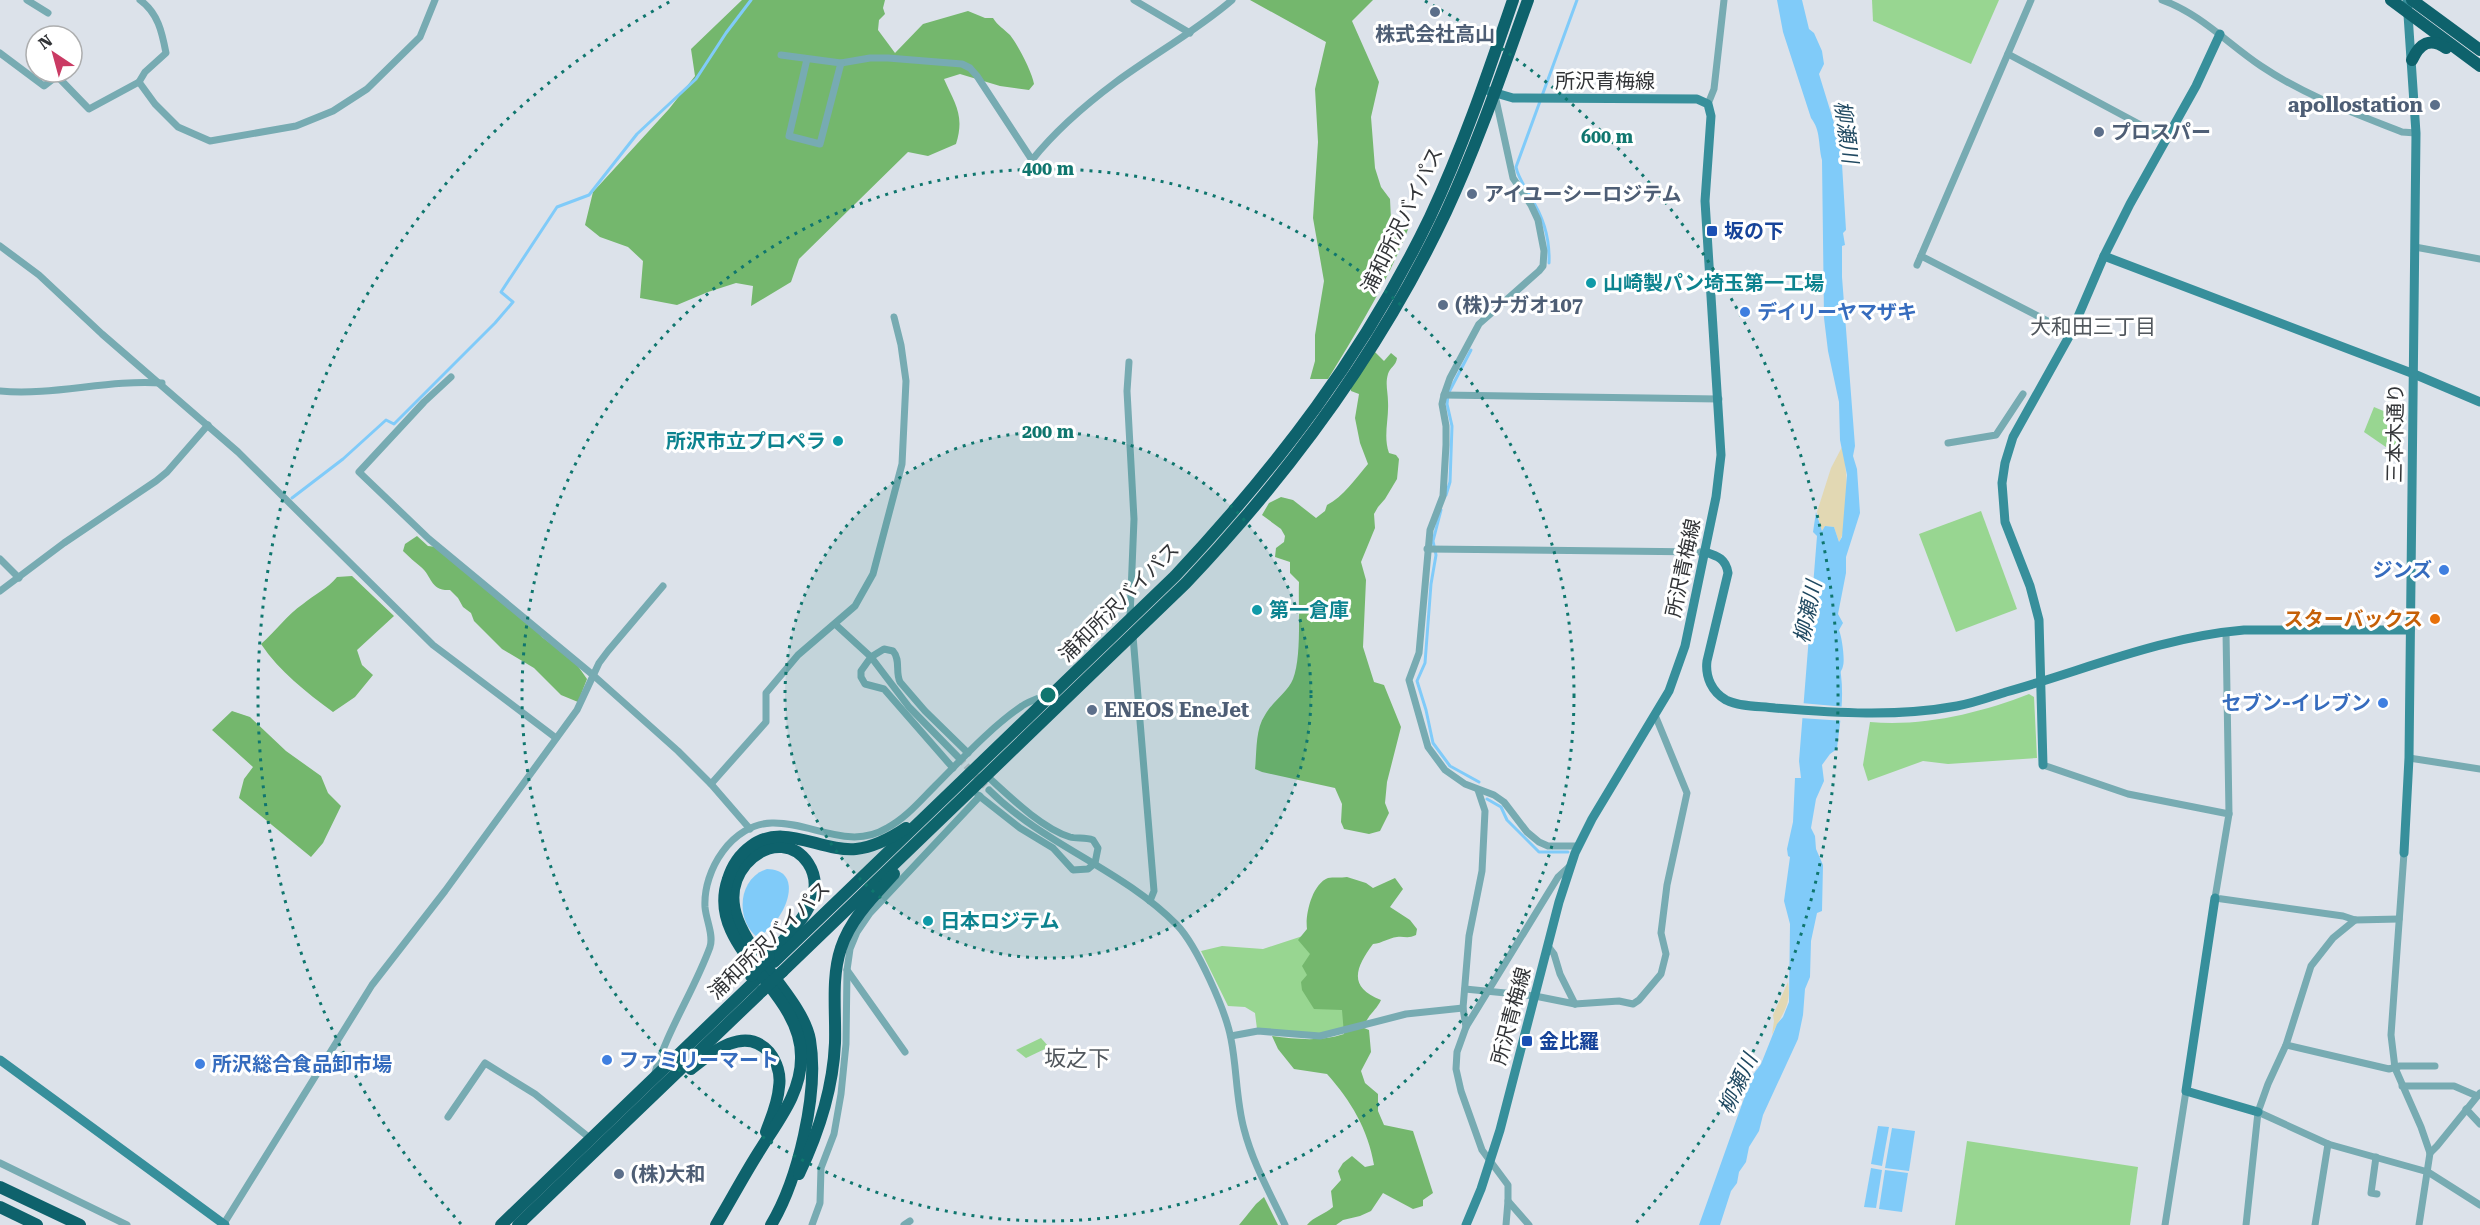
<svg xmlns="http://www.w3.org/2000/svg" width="2480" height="1225" viewBox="0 0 2480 1225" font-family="'Roboto Serif','Noto Sans JP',serif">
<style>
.green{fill:#98d691}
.forest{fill:#74b76d}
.sand{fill:#e2d8b3}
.water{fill:#80cbf9}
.pier{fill:#dce2ea}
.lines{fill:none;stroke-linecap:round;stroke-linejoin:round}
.stream{stroke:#80cbf9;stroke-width:3}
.street-tunnel{stroke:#babfc6;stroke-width:7;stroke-dasharray:7 3.5;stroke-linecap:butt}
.street{stroke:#77abb2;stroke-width:7}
.secondary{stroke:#378f9b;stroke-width:9}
.highway{stroke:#0e626c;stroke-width:12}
.highway-bridge{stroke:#0e626c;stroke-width:12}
.ring{fill:none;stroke:#0f766e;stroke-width:3;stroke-dasharray:3 6}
.service-dot{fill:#5c6f8a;stroke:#fff;stroke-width:2}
.transit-dot{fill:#1a4fb4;stroke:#fff;stroke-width:2}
.culture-dot{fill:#0f9aa8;stroke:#fff;stroke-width:2}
.shop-dot{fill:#3f7fe0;stroke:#fff;stroke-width:2}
.food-dot{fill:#e8710a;stroke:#fff;stroke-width:2}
.labels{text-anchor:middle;stroke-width:6;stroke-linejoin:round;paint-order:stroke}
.service-label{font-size:20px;font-weight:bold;fill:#4e5e75;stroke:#fff;text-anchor:start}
.street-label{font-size:20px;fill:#323437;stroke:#fff}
.transit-label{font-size:20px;font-weight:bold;fill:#164399;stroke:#fff;text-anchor:start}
.culture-label{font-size:20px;font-weight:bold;fill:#0d838f;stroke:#fff;text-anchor:start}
.shop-label{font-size:20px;font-weight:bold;fill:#366cbe;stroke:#fff;text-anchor:start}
.food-label{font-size:20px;font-weight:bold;fill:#c56008;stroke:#fff;text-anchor:end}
.water-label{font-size:21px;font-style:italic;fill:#204961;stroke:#fff}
.neighbourhood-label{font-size:21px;fill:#51575d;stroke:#fff}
.quarter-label{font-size:22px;fill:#51575d;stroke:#fff}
.centre{fill:#0f766e;stroke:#fff;stroke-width:3}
.ring-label{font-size:18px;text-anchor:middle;font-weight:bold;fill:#0f766e;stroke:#fff;stroke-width:6;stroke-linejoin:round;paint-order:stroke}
</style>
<rect width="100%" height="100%" fill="#dce2ea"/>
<g class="green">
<polygon points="1872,0 1999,0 1971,64 1873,21"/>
<polygon points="2374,407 2400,418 2399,451 2396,454 2364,432"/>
<polygon points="1981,511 2017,609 1956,632 1919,534"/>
<path d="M2029,694L2034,697L2037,758L1948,764L1923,761L1868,781L1863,765L1870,722C1922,727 1981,713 2029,694Z"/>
<polygon points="1324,929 1354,1024 1320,1034 1257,1029 1255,1013 1245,1007 1228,1006 1201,951 1222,946 1263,949"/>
<polygon points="1041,1038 1049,1047 1026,1058 1016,1050"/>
<polygon points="1967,1141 2138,1167 2130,1225 1955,1225"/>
</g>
<g class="forest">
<path d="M742,0H885L883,8L885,14L879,20L878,30L895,53L923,24L968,11L985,18H993C998,26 1004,29 1010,35C1018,45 1032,72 1034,84L1029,90L1000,86L960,74L944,79C955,104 965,115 956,144L928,156L908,152L799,259L791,282L751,306L753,286L736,283L708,292L677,305L640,298L643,261L628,247L600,237L585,225L593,192L669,109L695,76L691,49Z"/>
<path d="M1250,0H1373L1352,21L1379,82L1371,117L1375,168L1381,187L1390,199L1391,219L1409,227C1388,281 1358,330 1328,379H1310L1315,361V335L1324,281L1313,218L1318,142L1315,89L1326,42Z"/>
<path d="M1373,350L1384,361L1391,353L1397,358C1396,366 1390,367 1388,374C1385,384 1388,392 1388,402C1389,420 1383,436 1389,453L1396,455L1399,459L1397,479L1385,499L1378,507L1374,514L1375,528L1361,562L1366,580L1363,647L1374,682L1384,685L1401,727L1387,782L1385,803L1389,813L1380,831L1369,834L1344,829L1341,822L1342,804L1335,788L1262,772L1255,769C1257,752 1255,730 1265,715C1272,702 1288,692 1293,679C1302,657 1298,607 1299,582L1290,573V562L1275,557L1276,548L1284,542L1285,536L1281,529L1262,515L1269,503L1281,497L1293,500L1316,518L1325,511L1327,505C1343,497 1356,478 1368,464L1360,443L1355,418L1359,394L1351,391L1350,383Z"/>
<path d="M417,536L428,546L436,547L538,631L542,637L575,662L587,679L578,702L561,695L534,668L502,649L474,621L471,613L463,607L458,598L450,590C430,591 432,576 421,567C415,562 409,557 403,551L405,544Z"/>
<path d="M352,576L394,616L357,650L362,665L373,675L355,697L333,712C306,692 280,672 261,644C276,631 287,615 303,604C315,594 327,589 337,577Z"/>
<polygon points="232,711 250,717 286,751 321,776 328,793 341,806 323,843 311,857 239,798 244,779 253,767 212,730"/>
<path d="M1347,877L1366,883L1373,888L1395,878L1403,889L1390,907L1410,920L1417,929L1416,935C1408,939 1404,936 1397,937C1388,938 1383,943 1373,944C1356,967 1347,987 1381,1000C1376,1011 1366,1016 1364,1028L1369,1030L1371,1052L1361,1071L1365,1083L1378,1094V1111L1384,1125L1413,1131L1433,1193L1423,1200V1206L1413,1209L1383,1193L1371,1211L1360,1216L1343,1220L1336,1225H1307C1313,1217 1325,1214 1333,1207L1331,1191L1341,1180L1338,1171L1343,1163L1352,1156L1365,1167L1374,1165C1368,1129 1351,1101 1327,1074L1294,1069L1278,1049L1272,1036C1297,1039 1319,1042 1344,1034L1342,1010L1314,1009L1302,990L1301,982L1307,975L1302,966L1310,954L1298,940L1307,929C1305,915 1312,884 1328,878C1333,877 1341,878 1347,877Z"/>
<polygon points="1264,1197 1278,1225 1239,1225 1256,1204"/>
</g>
<g class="sand">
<path d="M1842,447C1848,467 1850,526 1839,542L1834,527L1825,526L1822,531L1817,512L1831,468Z"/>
<path d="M1788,982C1792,1007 1781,1014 1772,1035L1774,1021L1773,1015Z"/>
</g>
<g class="water">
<path d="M1777,0H1802L1809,29L1814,33L1822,51L1824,64L1819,74L1839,139L1842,164L1846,230L1843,233L1845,245L1842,246V277L1855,446L1853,456L1857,469L1860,513L1846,557V573L1838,614L1843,623L1839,630C1842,637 1845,660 1843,666C1842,671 1840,670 1841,675C1844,700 1840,723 1837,749L1830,754L1822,765L1824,781L1816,799L1811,828L1815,836L1816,849L1823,865L1822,911L1817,913L1811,941L1810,977L1805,989L1803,1015L1798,1039L1763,1115L1759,1131L1749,1147L1746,1162L1739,1172L1737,1183L1731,1191L1720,1225H1699L1752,1076L1761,1064L1777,1024L1783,1017L1789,1002L1790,924L1784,901L1790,857L1788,856L1787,849L1793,822L1795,778H1801L1799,761L1817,536L1813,532L1816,512L1822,531L1825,526L1834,527L1839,542L1842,537L1847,475L1840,440L1839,402L1828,351L1824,318L1822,160C1818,144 1821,131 1811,118L1783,32Z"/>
<path d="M767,869C809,870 782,927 757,937C735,919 738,878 767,869Z"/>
<polygon points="1878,1126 1889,1127 1882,1166 1871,1164"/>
<polygon points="1892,1128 1915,1131 1909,1171 1885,1168"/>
<polygon points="1871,1168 1882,1170 1876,1208 1864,1207"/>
<polygon points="1885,1170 1908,1173 1902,1212 1879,1209"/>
</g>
<polygon class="pier" points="1801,703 1846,707 1845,721 1800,718"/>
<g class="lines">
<g class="stream">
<path d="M1549,263C1550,238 1544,218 1531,198C1526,188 1518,178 1516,167L1577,0"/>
<polyline points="1446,495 1450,482 1452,426 1447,404 1448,394 1471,350"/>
<polyline points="292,498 343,459 386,420 394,424 495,323 513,302 501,292 557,207 589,195 637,134 696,79 726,33 751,0"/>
<polyline points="1441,510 1433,541 1436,555 1431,584 1425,663 1417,681 1426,710 1433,743 1450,766 1479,782"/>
<polyline points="1487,799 1501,807 1507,820 1539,852 1568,852"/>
</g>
<polyline class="street-tunnel" points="959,758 989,790"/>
<g class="street">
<polyline points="27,0 48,13"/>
<polyline points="1134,0 1190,33"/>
<path d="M2162,0C2201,14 2228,44 2261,66C2304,95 2354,113 2402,132L2416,133"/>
<path d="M0,53L44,86L57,76L89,109L139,82L145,72L166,53C162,32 158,13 140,0"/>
<polyline points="2008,54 2167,139"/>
<path d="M781,55L841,63L870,58H888L962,64L970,68L977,76L1032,160C1056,130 1085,105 1116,82C1154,54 1196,31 1232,0"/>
<polyline points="807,59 789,136 820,144 841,63"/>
<polyline points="139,82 155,104 178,127 210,141 296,126 333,111 367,89 420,37 435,0"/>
<polyline points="1495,95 1513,178 1531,205 1538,220 1544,251 1543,266 1539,271 1479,324 1450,378 1444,395 1442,404 1446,426 1446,445 1443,496 1430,530 1419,653 1409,680 1428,747 1445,770 1465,784 1494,795 1504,802 1527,832 1539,842 1548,846 1578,846"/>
<polyline points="1708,104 1714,89 1724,0"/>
<polyline points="0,246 39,275 102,334 238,452 433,645 556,738"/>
<polyline points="2415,247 2480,259"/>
<polyline points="1921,256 2071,333"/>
<polyline points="1917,265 2031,0"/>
<polyline points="1129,362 1127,391 1134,519 1130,617"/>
<polyline points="451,377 424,402 359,472 429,539 593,675 678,751 711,784 750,829"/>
<path d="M0,391C54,396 108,379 162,383"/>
<polyline points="1444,395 1719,399"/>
<polyline points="1948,443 1996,435 2023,394"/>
<polyline points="1427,549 1705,552"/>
<polyline points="0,559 19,578"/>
<polyline points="0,591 64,543 156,481 167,472 208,425"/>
<polyline points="835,624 871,657 909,707 959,758"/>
<polyline points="2226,632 2229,814"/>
<polyline points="1133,636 1154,891 1150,901"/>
<polyline points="2409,758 2480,769"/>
<polyline points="2043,765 2128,794 2229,814 2215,898 2343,916 2355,920 2399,919"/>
<path d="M953,768L884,689L865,684L861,677V671L871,657L884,649L893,651C901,660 895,672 900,682L925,711L968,753"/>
<polyline points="711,784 766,722 766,693 798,655 855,606 873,574 902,464 906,381 901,345 894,317"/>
<path d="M989,790C1044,845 1122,869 1177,925C1197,946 1226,1011 1231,1039C1237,1069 1236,1100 1244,1129C1253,1164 1270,1193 1285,1225"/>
<path d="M978,795L1020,828L1053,848L1073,870L1088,869L1095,863L1098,848L1093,840C1085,837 1077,839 1070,837C1041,828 1008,795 986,775"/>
<polyline points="2404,853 2391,1035 2395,1068 2421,1127 2430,1153 2419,1225"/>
<polyline points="1548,946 1554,954 1560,974 1575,1004"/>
<polyline points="847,970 905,1052"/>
<polyline points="1465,989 1535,996 1575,1004 1619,1001 1633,1004 1639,1000 1661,974 1666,954 1661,933 1667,885 1687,793 1655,715"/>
<polyline points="1466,1027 1463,1008 1469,936 1482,871 1485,811 1478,790"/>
<polyline points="1231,1036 1258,1031 1320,1036 1406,1014 1463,1008"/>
<polyline points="2286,1045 2389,1069 2400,1066 2435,1066"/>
<path d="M654,1076C667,1030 694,991 710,947C714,935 706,920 705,907C703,870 732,824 772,823C812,822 849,851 887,828C906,818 920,801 935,786C961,760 991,727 1022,706C1029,701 1039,698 1047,695"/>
<polyline points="2402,1086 2454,1086 2477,1096"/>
<polyline points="2466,1109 2480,1124"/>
<polyline points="2258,1112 2328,1144 2428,1172 2480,1205"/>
<polyline points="448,1117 485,1063 535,1094 591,1139"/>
<polyline points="2430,1153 2437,1146 2480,1093"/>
<polyline points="2376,1157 2371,1193 2377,1194"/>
<polyline points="0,1163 127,1225"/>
<polyline points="223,1225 372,985 445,891 577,710 599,663 608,651 663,586"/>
<polyline points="812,1225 820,1203 821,1168 834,1134 841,1094 846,1044 847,970 850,949 857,932 870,913 980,796"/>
<polyline points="904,1225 910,1221"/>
<polyline points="1506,1225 1508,1201"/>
<polyline points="1529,1225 1508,1201 1508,1185 1482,1150 1461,1091 1456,1069 1457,1052 1466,1027 1558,877 1571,865"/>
<polyline points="2165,1225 2186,1091"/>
<polyline points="2246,1225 2258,1112 2268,1084 2286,1045 2311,966 2333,938 2355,920"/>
<polyline points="2315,1225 2328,1144"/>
</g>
<g class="secondary">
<polyline points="2104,256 2414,374 2480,402"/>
<path d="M1705,552C1718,556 1726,559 1728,573L1707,661C1705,677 1712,692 1726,700C1740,707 1760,706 1775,708C1836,713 1897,717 1957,706C1974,703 1990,697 2006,692C2085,670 2161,637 2244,630H2410"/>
<polyline points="2043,765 2039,620 2030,586 2005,522 2002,483 2005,463 2013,437 2071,333 2104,256 2130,204 2196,86 2220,34"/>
<polyline points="2404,853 2409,758 2416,133 2407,0"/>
<polyline points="2215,898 2186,1091 2258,1112"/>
<polyline points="0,1060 225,1225"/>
<polyline points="1466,1225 1481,1189 1500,1130 1559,902 1575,853 1592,819 1669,691 1685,646 1716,497 1721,455 1705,201 1711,116 1708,104 1697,99 1513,98 1489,91"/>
</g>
<g class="highway">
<polyline points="2391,0 2480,66"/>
<polyline points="2412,0 2480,50"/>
<path d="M2412,60C2420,43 2430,37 2446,48"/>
<path d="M769,956C790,932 831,898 808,863C802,854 793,848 782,847C768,846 755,854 746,864C698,922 800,984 810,1040C819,1093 798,1180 771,1225"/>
<path d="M774,962L1175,576C1278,466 1364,354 1430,217C1463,147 1488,73 1513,0"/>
<path d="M782,972L1186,583C1290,473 1381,350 1446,212C1478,143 1502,72 1528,0"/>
<path d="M691,1069C712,1052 745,1025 769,1052C777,1062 781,1075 779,1087C778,1103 771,1118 766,1132"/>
<path d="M799,1174C819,1132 833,1090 835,1043C836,1011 831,978 841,948C851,918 874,896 894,874"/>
<polyline points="0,1187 80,1225"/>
<polyline points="0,1207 37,1225"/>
<polyline points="501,1225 755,981"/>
<polyline points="518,1225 762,991"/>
<path d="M716,1225C731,1200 744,1175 760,1150C778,1121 802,1092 801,1056C801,988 704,948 728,879C732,866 740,854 751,846C783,822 821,852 856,849C875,847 891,838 906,828"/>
</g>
<g class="highway-bridge">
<polyline points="751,976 769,956"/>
<polyline points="762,991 782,972"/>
</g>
</g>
<circle cx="1048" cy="695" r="263" fill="#0f766e" fill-opacity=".12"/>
<g class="ring">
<circle cx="1048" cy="695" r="263"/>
<circle cx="1048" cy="695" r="526"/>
<path d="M461 1224A790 790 0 0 1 671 1M1425 1A790 790 0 0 1 1635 1224"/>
</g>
<g class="service-dot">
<circle cx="1435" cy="12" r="6"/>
<circle cx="2435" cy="105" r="6"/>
<circle cx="2099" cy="132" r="6"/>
<circle cx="1472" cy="194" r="6"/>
<circle cx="1443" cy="305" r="6"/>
<circle cx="1092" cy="710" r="6"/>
<circle cx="619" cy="1174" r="6"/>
</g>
<g class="transit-dot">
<rect x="1706" y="225" width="12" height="12" rx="3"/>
<rect x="1521" y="1035" width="12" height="12" rx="3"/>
</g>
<g class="culture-dot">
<circle cx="1591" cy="283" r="6"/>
<circle cx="838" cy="441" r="6"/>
<circle cx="1257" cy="610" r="6"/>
<circle cx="928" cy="921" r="6"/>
</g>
<g class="shop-dot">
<circle cx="1745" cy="312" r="6"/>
<circle cx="2444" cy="570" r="6"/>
<circle cx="2383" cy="703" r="6"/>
<circle cx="607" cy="1060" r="6"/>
<circle cx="200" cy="1064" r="6"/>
</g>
<circle class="food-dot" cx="2435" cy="619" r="6"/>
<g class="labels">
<g class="service-label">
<text x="1435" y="41" text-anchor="middle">株式会社高山</text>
<text x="2423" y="112" text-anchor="end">apollostation</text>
<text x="2111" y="139">プロスパー</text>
<text x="1484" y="201">アイユーシーロジテム</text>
<text x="1455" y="312">(株)ナガオ107</text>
<text x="1104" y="717">ENEOS EneJet</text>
<text x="631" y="1181">(株)大和</text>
</g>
<g class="street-label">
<text x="1605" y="88">所沢青梅線</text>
<text transform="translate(1402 220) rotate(-64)" y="7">浦和所沢バイパス</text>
<text transform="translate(2395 433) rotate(-89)" y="7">三本木通り</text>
<text transform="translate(1683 568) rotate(-78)" y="7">所沢青梅線</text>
<text transform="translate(1119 602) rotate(-45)" y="7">浦和所沢バイパス</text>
<text transform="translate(769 940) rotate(-44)" y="7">浦和所沢バイパス</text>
<text transform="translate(1511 1016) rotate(-75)" y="7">所沢青梅線</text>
</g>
<g class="transit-label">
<text x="1724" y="238">坂の下</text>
<text x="1539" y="1048">金比羅</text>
</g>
<g class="culture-label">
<text x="1603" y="290">山崎製パン埼玉第一工場</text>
<text x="826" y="448" text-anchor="end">所沢市立プロペラ</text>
<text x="1269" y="617">第一倉庫</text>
<text x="940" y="928">日本ロジテム</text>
</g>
<g class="shop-label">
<text x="1757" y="319">デイリーヤマザキ</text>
<text x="2432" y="577" text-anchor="end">ジンズ</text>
<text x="2371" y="710" text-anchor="end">セブン-イレブン</text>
<text x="619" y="1067">ファミリーマート</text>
<text x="212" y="1071">所沢総合食品卸市場</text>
</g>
<g class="food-label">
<text x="2423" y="626">スターバックス</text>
</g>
<g class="water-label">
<text transform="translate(1846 132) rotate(82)" y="7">柳瀬川</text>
<text transform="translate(1808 612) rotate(-78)" y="7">柳瀬川</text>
<text transform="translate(1738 1084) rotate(-65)" y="7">柳瀬川</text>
</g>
<g class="neighbourhood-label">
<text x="2093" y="334">大和田三丁目</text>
</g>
<g class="quarter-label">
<text x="1077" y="1066">坂之下</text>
</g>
</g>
<circle cx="1048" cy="695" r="9" class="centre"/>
<g class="ring-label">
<text x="1607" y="143">600 m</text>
<text x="1048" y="175">400 m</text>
<text x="1048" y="438">200 m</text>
</g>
<g transform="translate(54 54) rotate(324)"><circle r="28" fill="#ffffff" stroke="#adaeaf" stroke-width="1.5"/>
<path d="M0-4.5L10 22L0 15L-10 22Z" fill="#ca3b64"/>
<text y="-9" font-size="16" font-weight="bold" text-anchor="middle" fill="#323437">N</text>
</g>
</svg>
